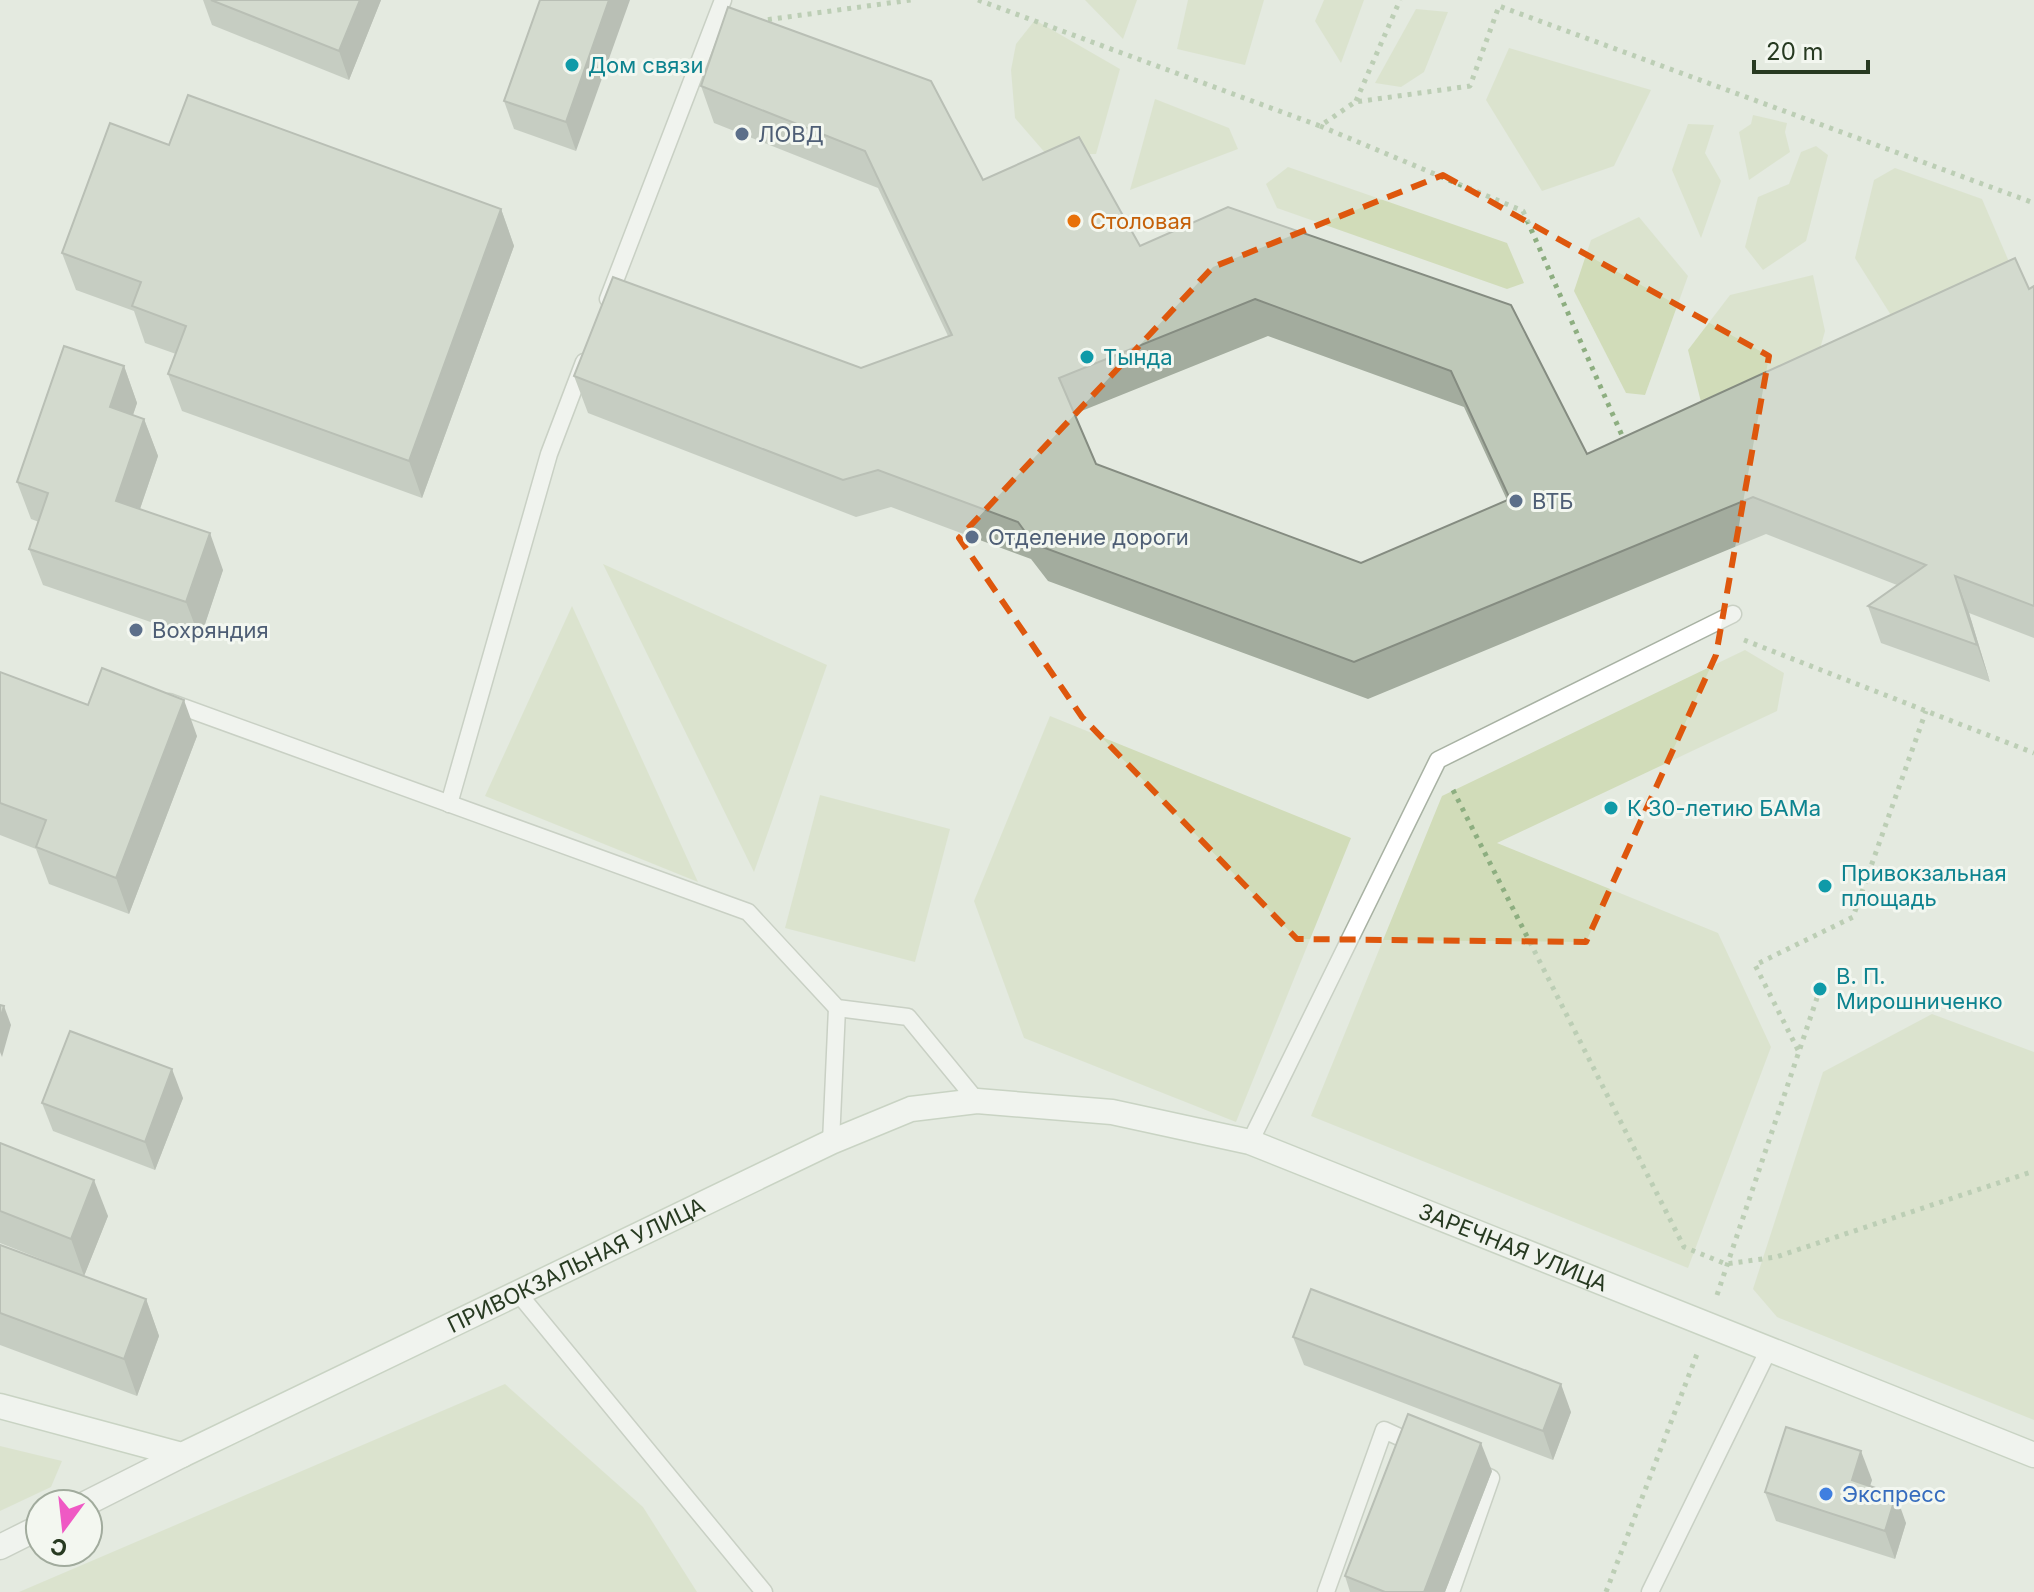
<svg xmlns="http://www.w3.org/2000/svg" width="2034" height="1592" viewBox="0 0 2034 1592" font-family="Inter,sans-serif">
<style>
.green{fill:#d1dcb9}
.lines{fill:none;stroke-linecap:round;stroke-linejoin:round}
.lane-casing{stroke:#a8b2a3;stroke-width:19}
.street-casing{stroke:#a8b2a3;stroke-width:27}
.secondary-casing{stroke:#a8b9a1;stroke-width:27}
.path{stroke:#8dae80;stroke-width:5;stroke-dasharray:4 6;stroke-linecap:butt}
.lane{stroke:#fff;stroke-width:16}
.street{stroke:#fff;stroke-width:24}
.secondary{stroke:#fff;stroke-width:24}
.wall{fill:#a3ac9e;fill-rule:evenodd}
.shaded-wall{fill:#858c81}
.building{fill:#bec8b8;stroke:#858c81;stroke-width:2;fill-rule:evenodd}
.marked{fill:none;stroke:#de570d;stroke-width:6;stroke-dasharray:16 10;stroke-linejoin:round}
.culture-dot{fill:#0f9aa8;stroke:#f3f7f0;stroke-width:3}
.service-dot{fill:#5c6f8a;stroke:#f3f7f0;stroke-width:3}
.food-dot{fill:#e8710a;stroke:#f3f7f0;stroke-width:3}
.shop-dot{fill:#3f7fe0;stroke:#f3f7f0;stroke-width:3}
.labels{text-anchor:middle;stroke-width:6;stroke-linejoin:round;paint-order:stroke}
.culture-label{font-size:22px;fill:#0d838f;stroke:#f3f7f0;text-anchor:start}
.service-label{font-size:22px;fill:#4e5e75;stroke:#f3f7f0;text-anchor:start}
.food-label{font-size:22px;fill:#c56008;stroke:#f3f7f0;text-anchor:start}
.street-label{font-size:22px;fill:#273a21;stroke:#f3f7f0}
.shop-label{font-size:22px;fill:#366cbe;stroke:#f3f7f0;text-anchor:start}
</style>
<rect width="100%" height="100%" fill="#e4eae0"/>
<g class="green">
<polygon points="1085,0 1137,0 1123,39"/>
<polygon points="1188,0 1264,0 1245,65 1177,49"/>
<polygon points="1324,0 1364,0 1341,63 1315,21"/>
<polygon points="1416,9 1448,12 1424,72 1401,87 1375,83"/>
<polygon points="1035,20 1120,69 1096,154 1047,155 1015,118 1011,70 1016,44"/>
<polygon points="1509,48 1651,90 1614,166 1542,191 1486,100"/>
<polygon points="1155,99 1229,128 1238,149 1130,190"/>
<polygon points="1753,115 1787,123 1785,132 1790,152 1749,180 1739,132 1751,124"/>
<polygon points="1688,124 1714,125 1705,153 1721,181 1701,238 1672,170"/>
<polygon points="1816,146 1828,155 1806,241 1763,270 1745,247 1758,197 1789,184 1801,152"/>
<polygon points="1288,167 1507,243 1524,283 1507,289 1277,208 1266,184"/>
<polygon points="1895,168 1982,199 2016,278 1906,339 1855,258 1874,180"/>
<polygon points="1639,217 1688,276 1645,395 1626,393 1574,291 1591,240"/>
<polygon points="1813,275 1825,331 1809,388 1707,426 1688,350 1730,295"/>
<polygon points="603,564 827,665 754,872"/>
<polygon points="572,606 698,882 485,796"/>
<polygon points="1745,650 1784,673 1777,711 1497,843 1718,933 1771,1047 1688,1268 1311,1116 1442,796"/>
<polygon points="1050,716 1351,838 1236,1122 1024,1038 974,901"/>
<polygon points="820,795 950,829 915,962 785,928"/>
<polygon points="1932,1014 2034,1052 2034,1420 1777,1317 1753,1289 1823,1072"/>
<polygon points="505,1384 643,1507 697,1592 19,1592"/>
<polygon points="0,1446 62,1461 51,1487 0,1511"/>
</g>
<g class="lines">
<defs>
<g id="lane">
<polyline points="608,299 723,0"/>
<polyline points="169,702 748,912 837,1008 908,1017 977,1101"/>
<polyline points="449,804 549,454 584,362"/>
<polyline points="831,1142 837,1008"/>
<polyline points="1250,1142 1438,760 1733,614"/>
<polyline points="518,1293 764,1592"/>
<polyline points="1326,1592 1384,1430 1419,1446"/>
<polyline points="1451,1592 1491,1478 1470,1469"/>
<polyline points="1650,1592 1769,1349"/>
</g>
<g id="street">
<polyline points="85,1504 182,1455"/>
<polyline points="0,1547 40,1527"/>
</g>
<g id="secondary">
<path id="s1" d="M0,1406L182,1455L831,1142L911,1109L977,1101L1112,1112L1250,1142L2034,1455"/>
</g>
</defs>
<use href="#lane" class="lane-casing"/>
<use href="#street" class="street-casing"/>
<use href="#secondary" class="secondary-casing"/>
<g class="path">
<polyline points="978,0 1320,126 1355,102 1470,86 1499,6 2034,203"/>
<polyline points="758,21 911,0"/>
<polyline points="1356,101 1400,0"/>
<polyline points="1320,126 1523,211 1624,440"/>
<polyline points="1744,640 2034,753"/>
<polyline points="1453,790 1684,1247 1726,1264 1776,1257 2034,1171"/>
<polyline points="1798,1050 1755,965 1853,917 1926,711"/>
<polyline points="1717,1295 1820,989"/>
<polyline points="1606,1592 1697,1354"/>
</g>
<use href="#lane" class="lane"/>
<use href="#street" class="street"/>
<use href="#secondary" class="secondary"/>
</g>
<g class="wall">
<polygon points="203,0 381,0 349,80 212,25"/>
<polygon points="540,0 576,151 514,129 504,101"/>
<path d="M701,86L983,180L1140,246L1228,207L1587,454L2029,289L2034,286V638L1969,613L1990,682L1881,643L1868,606L1897,585L1766,534L1368,699L1048,581L1031,559L891,507L856,517L588,413L574,376L861,368L948,336L878,188L714,123ZM1268,336L1464,407L1507,500L1361,563L1096,464L1074,414Z"/>
<polygon points="169,145 501,209 514,246 422,498 182,411 168,374 176,354 145,343 134,311 76,290 62,253"/>
<polygon points="124,366 137,403 133,415 144,419 158,456 140,509 223,570 200,639 43,585 29,549 39,522 31,519 17,482"/>
<polygon points="0,672 88,705 197,736 129,914 49,884 36,849 0,835"/>
<polygon points="183,1098 155,1170 53,1131 42,1103"/>
<polygon points="0,1143 108,1216 84,1276 0,1243"/>
<polygon points="0,1245 146,1299 159,1336 137,1396 0,1345"/>
<polygon points="1293,1337 1571,1412 1553,1460 1304,1365"/>
<polygon points="1492,1471 1445,1592 1350,1592 1345,1576"/>
<polygon points="1872,1480 1870,1486 1906,1523 1895,1559 1776,1521 1765,1492"/>
</g>
<g class="shaded-wall">
<polygon points="360,0 381,0 349,80 339,51"/>
<polygon points="609,0 630,0 576,151 566,122"/>
<polygon points="501,209 514,246 422,498 409,461"/>
<polygon points="124,366 137,403 123,444 110,407"/>
<polygon points="144,419 158,456 130,538 116,501"/>
<polygon points="210,533 223,570 200,639 186,602"/>
<polygon points="1955,576 1969,613 1990,682 1977,645"/>
<polygon points="184,700 197,736 129,914 116,878"/>
<polygon points="4,1006 11,1025 2,1057 0,1052 0,1019"/>
<polygon points="172,1069 183,1098 155,1170 145,1142"/>
<polygon points="94,1180 108,1216 84,1276 71,1239"/>
<polygon points="146,1299 159,1336 137,1396 124,1359"/>
<polygon points="1561,1384 1571,1412 1553,1460 1543,1431"/>
<polygon points="1481,1443 1492,1471 1445,1592 1424,1592"/>
<polygon points="1861,1451 1872,1480 1862,1509 1852,1480"/>
<polygon points="1896,1495 1906,1523 1895,1559 1885,1531"/>
</g>
<g class="building">
<polygon points="211,0 360,0 339,51"/>
<polygon points="540,0 609,0 566,122 504,101"/>
<path d="M728,7L931,81L983,180L1079,137L1140,246L1228,207L1511,305L1587,454L2015,258L2029,289L2034,286V606L1955,576L1977,645L1868,606L1926,565L1753,497L1354,662L1034,544L1018,522L878,470L843,480L574,376L613,277L861,368L952,335L865,151L701,86ZM1255,299L1451,371L1510,499L1361,563L1096,464L1059,378Z"/>
<polygon points="188,95 501,209 409,461 168,374 186,326 132,306 141,282 62,253 110,123 169,145"/>
<polygon points="64,346 124,366 110,407 144,419 116,501 210,533 186,602 29,549 48,493 17,482"/>
<polygon points="102,668 184,700 116,878 36,847 46,820 0,803 0,672 88,705"/>
<polygon points="0,1005 4,1006 0,1019"/>
<polygon points="70,1031 172,1069 145,1142 42,1103"/>
<polygon points="0,1143 94,1180 71,1239 0,1211"/>
<polygon points="0,1245 146,1299 124,1359 0,1313"/>
<polygon points="1311,1289 1561,1384 1543,1431 1293,1337"/>
<polygon points="1408,1414 1481,1443 1424,1592 1385,1592 1345,1576"/>
<polygon points="1786,1427 1861,1451 1852,1480 1896,1495 1885,1531 1765,1492"/>
</g>
<path d="M0 0H2034V1592H0ZM1443,175L1769,356L1716,655L1586,942L1297,939L1082,717L959,538L1213,267Z" fill="#e4eae0" fill-opacity=".55" fill-rule="evenodd"/>
<path class="marked" d="M1443,175L1769,356L1716,655L1586,942L1297,939L1082,717L959,538L1213,267Z"/>
<g class="culture-dot">
<circle cx="572" cy="65" r="8"/>
<circle cx="1087" cy="357" r="8"/>
<circle cx="1611" cy="808" r="8"/>
<circle cx="1825" cy="886" r="8"/>
<circle cx="1820" cy="989" r="8"/>
</g>
<g class="service-dot">
<circle cx="742" cy="134" r="8"/>
<circle cx="1516" cy="501" r="8"/>
<circle cx="972" cy="537" r="8"/>
<circle cx="136" cy="630" r="8"/>
</g>
<circle class="food-dot" cx="1074" cy="221" r="8"/>
<circle class="shop-dot" cx="1826" cy="1494" r="8"/>
<g class="labels">
<g class="culture-label">
<text x="588" y="73">Дом связи</text>
<text x="1103" y="365">Тында</text>
<text x="1627" y="816">К 30-летию БАМа</text>
<text x="1841" y="881">Привокзальная<tspan x="1841" dy="25">площадь</tspan></text>
<text x="1836" y="984">В. П.<tspan x="1836" dy="25">Мирошниченко</tspan></text>
</g>
<g class="service-label">
<text x="758" y="142">ЛОВД</text>
<text x="1532" y="509">ВТБ</text>
<text x="988" y="545">Отделение дороги</text>
<text x="152" y="638">Вохряндия</text>
</g>
<g class="food-label">
<text x="1090" y="229">Столовая</text>
</g>
<g class="street-label">
<text dy="8" stroke="none"><textPath href="#s1" startOffset="1622">ЗАРЕЧНАЯ УЛИЦА</textPath></text>
<text dy="8" stroke="none"><textPath href="#s1" startOffset="626">ПРИВОКЗАЛЬНАЯ УЛИЦА</textPath></text>
</g>
<g class="shop-label">
<text x="1842" y="1502">Экспресс</text>
</g>
</g>
<g transform="translate(64 1528) rotate(195)"><circle r="38" fill="#f3f7f0" stroke="#a1ab9d" stroke-width="2"/>
<path d="M0-6L14 30L0 20L-14 30Z" fill="#ef59c4"/>
<text y="-12" font-size="22" font-weight="bold" text-anchor="middle" fill="#273a21">С</text>
</g>
<path d="M1754 60v12h114v-12" fill="none" stroke="#273a21" stroke-width="4"/>
<text x="1766" y="60" font-size="24" fill="#273a21" stroke="#f3f7f0" stroke-width="6" paint-order="stroke">20 m</text>
</svg>
